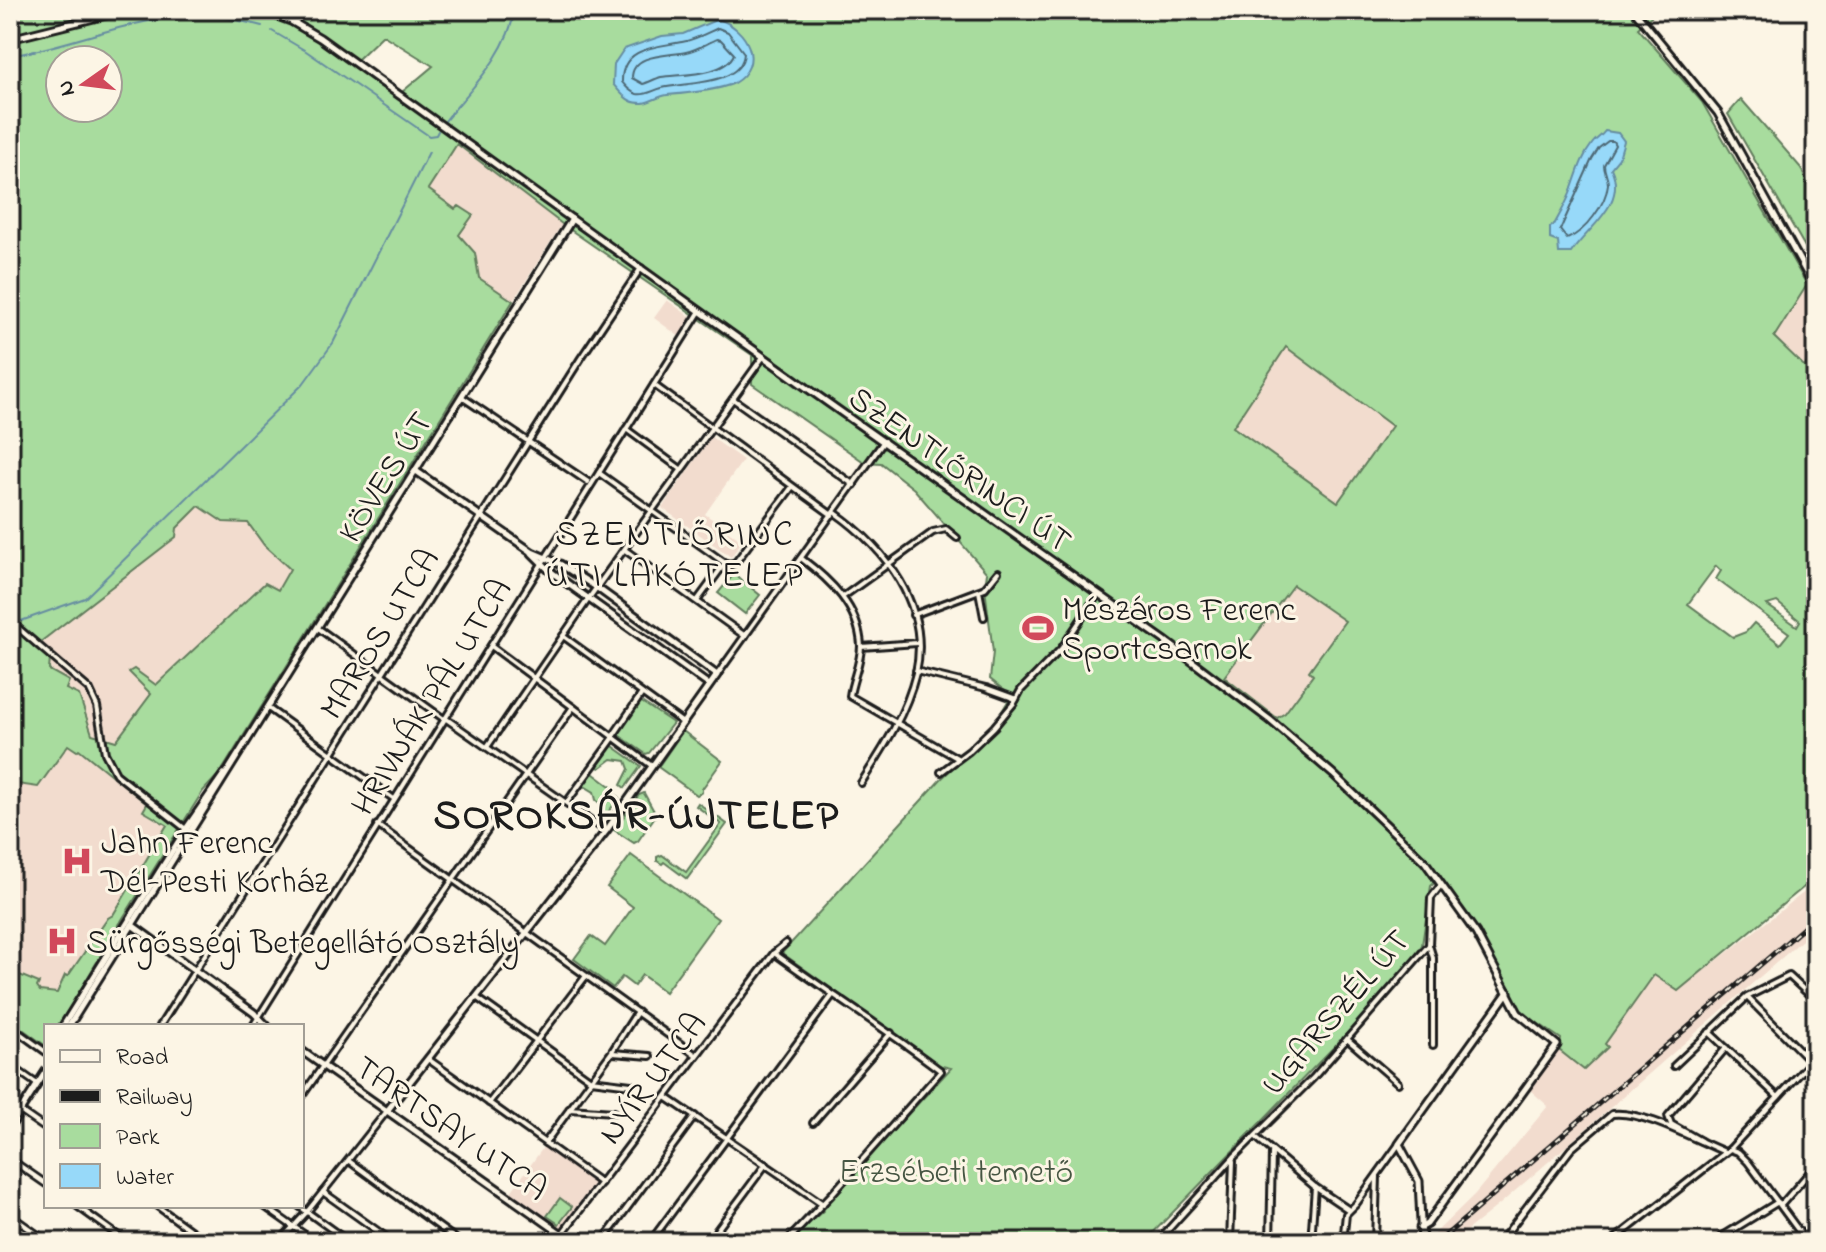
<svg xmlns="http://www.w3.org/2000/svg" width="1826" height="1252" viewBox="0 0 1826 1252" font-family="'Indie Flower',sans-serif">
<style>
.built{fill:#f2dcce}
.green{fill:#a8dc9e;stroke:#627c5d;stroke-width:2;fill-rule:evenodd}
.water{fill:#97d9f9;stroke:#668da1;stroke-width:2}
.lines{fill:none;stroke-linecap:round;stroke-linejoin:round}
.shore{stroke:#4d6874;stroke-width:2}
.stream{stroke:#668da1;stroke-width:2}
.street-casing{stroke:#1c1c1c;stroke-width:10}
.secondary-casing{stroke:#1c1c1c;stroke-width:11}
.street{stroke:#fcf5e5;stroke-width:4}
.secondary{stroke:#fcf5e5;stroke-width:5}
.rail-casing{stroke:#1c1c1c;stroke-width:5}
.rail{stroke:#fcf5e5;stroke-width:2;stroke-dasharray:6;stroke-linecap:butt}
.labels{text-anchor:middle;stroke-width:6;stroke-linejoin:round;paint-order:stroke}
.street-label{font-size:34px;fill:#1c1c1c;stroke:#fcf5e5}
.poi-label{font-size:34px;fill:#1c1c1c;stroke:#fcf5e5;text-anchor:start}
.park-label{font-size:34px;fill:#465643;stroke:#fcf5e5}
.neighbourhood-label{font-size:36px;letter-spacing:2px;fill:#1c1c1c;stroke:#fcf5e5}
.district-label{font-size:42px;font-weight:bold;letter-spacing:2px;fill:#1c1c1c;stroke:#fcf5e5}
</style>
<rect width="100%" height="100%" fill="#fcf5e5"/>
<filter id="ink" filterUnits="userSpaceOnUse"><feTurbulence type="fractalNoise" baseFrequency=".0125" numOctaves="2"/><feDisplacementMap in="SourceGraphic" scale="16" xChannelSelector="R" yChannelSelector="G"/><feConvolveMatrix kernelMatrix="1 2 1 2 8 2 1 2 1" color-interpolation-filters="sRGB"/></filter>
<g filter="url(#ink)">
<g class="built">
<polygon points="457,144 562,224 513,301 479,278 475,253 458,235 472,216 455,209 428,189"/>
<polygon points="1807,285 1816,302 1816,356 1805,367 1773,337"/>
<polygon points="667,300 692,318 680,337 654,318"/>
<polygon points="1286,347 1392,426 1338,502 1233,428"/>
<polygon points="711,437 743,460 705,514 742,541 731,557 662,508"/>
<polygon points="199,506 223,522 248,523 264,545 290,569 278,590 265,583 156,685 135,669 129,672 151,694 116,741 92,734 66,689 34,647 176,537 177,528"/>
<polygon points="1293,585 1345,620 1309,670 1313,674 1285,713 1277,718 1224,677"/>
<polygon points="10,699 64,736 147,804 144,811 167,825 113,915 107,918 68,976 65,975 57,993 40,991 37,987 38,982 10,971"/>
<polygon points="1816,883 1816,928 1500,1204 1452,1242 1426,1242 1475,1194 1548,1106 1530,1090 1559,1050 1584,1070 1654,975 1678,991"/>
<polygon points="545,1145 595,1183 561,1228 511,1192"/>
</g>
<g class="green">
<path d="M10,10H1658L1638,28L1702,102L1807,285L1774,337L1804,366L1816,356V877L1678,991L1654,975L1605,1044L1608,1047L1584,1070L1559,1050L1561,1039L1520,1011L1480,934L1441,877L1431,886L1422,945L1399,980L1144,1242H790L814,1215L817,1216L824,1210L823,1206L951,1068L938,1065L782,953L941,779L988,735L1011,696L990,679L993,652L985,588L987,573L914,489L881,463L864,462L752,384V355L562,224L457,144L428,189L455,209L459,206L473,215L459,235L475,253L479,278L513,301L221,772L203,791L123,918L59,1026H46V1046L10,1020V971L39,983L37,987L40,991L57,993L65,975L68,976L108,918L113,915L167,825L143,811L147,804L79,749L77,751L68,745L38,787L10,783ZM383,35L433,66L402,92L357,60ZM60,60H108V108H60ZM1286,347L1392,426L1338,502L1233,427ZM199,506L223,522L248,523L264,545L290,569L278,590L265,583L156,685L134,669L129,672L151,694L116,741L92,734L79,695L66,689L69,681L49,670L50,659L34,647L176,537L177,528ZM1716,566L1721,571L1716,579L1789,633L1780,644L1754,623L1746,632L1733,637L1688,604ZM1293,585L1345,621L1309,671L1313,675L1285,713L1277,718L1224,677ZM1777,602L1800,621L1797,626L1767,605Z"/>
<polygon points="1741,99 1801,168 1816,206 1816,266 1728,114"/>
<polygon points="734,574 760,595 745,614 718,593"/>
<polygon points="640,701 673,723 649,753 646,754 617,734"/>
<polygon points="683,731 722,761 702,789 702,792 697,795 658,767"/>
<polygon points="610,744 641,766 625,788 621,785 629,769 626,761 612,759 600,768 594,766"/>
<polygon points="590,771 614,789 614,793 619,798 605,816 599,812 603,806 596,800 594,792 581,784"/>
<polygon points="644,793 656,815 638,841 634,843 614,830 639,795"/>
<polygon points="698,803 727,824 687,879 664,862 662,864 657,861 657,857 662,855 686,872 721,824 696,806"/>
<polygon points="631,855 718,919 665,992 642,975 634,986 622,977 613,988 574,959 591,936 605,946 633,907 607,887"/>
<polygon points="560,1198 572,1207 559,1224 547,1216"/>
</g>
<g class="water">
<path d="M718,19C747,28 766,64 734,83C721,90 682,94 667,95C659,96 651,102 643,103C639,103 635,103 631,101C624,98 618,90 613,84L614,64L624,49L662,36L683,34Z"/>
<path d="M1605,131L1618,133L1624,141L1619,158L1611,168C1628,204 1588,227 1571,253H1559L1558,242L1550,239V227L1554,225C1560,214 1567,202 1571,191C1577,175 1581,158 1592,144C1596,138 1600,138 1605,131Z"/>
</g>
<g class="lines">
<g class="shore">
<path d="M718,28L728,32L744,53C742,86 685,82 662,88C653,90 646,96 637,94C630,92 626,87 622,82C621,47 656,47 682,42C695,40 707,33 718,28Z"/>
<path d="M717,39L721,40L734,54C725,76 681,74 661,77C655,79 649,82 643,84L632,78C632,53 668,56 686,52C697,50 707,43 717,39Z"/>
<path d="M1608,141H1613L1615,145L1604,165C1604,172 1608,177 1608,184C1606,205 1585,232 1567,239L1560,230L1592,159L1599,148Z"/>
</g>
<g class="stream">
<polyline points="272,31 306,51 429,136 436,135 438,131"/>
<path d="M10,56C76,45 140,13 208,16C227,17 244,22 262,26"/>
<path d="M445,121C473,86 506,56 515,10"/>
<polyline points="21,621 85,598 303,384 333,343 429,152"/>
<polyline points="10,625 11,625"/>
</g>
<defs>
<g id="street">
<polyline points="654,385 832,515"/>
<polyline points="462,397 588,482"/>
<polyline points="733,399 854,485"/>
<polyline points="626,429 682,470"/>
<polyline points="599,473 725,563"/>
<path d="M834,512C885,548 931,606 916,673C906,714 883,749 861,783"/>
<polyline points="625,550 745,636"/>
<path d="M801,558C830,580 859,607 861,646C861,663 852,680 850,696L957,758"/>
<polyline points="725,563 731,564 736,562 792,487"/>
<polyline points="979,591 984,617"/>
<polyline points="844,596 933,532 946,529 957,538"/>
<polyline points="697,601 725,563"/>
<polyline points="913,615 985,588 998,572"/>
<polyline points="10,621 89,689 97,706 105,753 116,774 187,830"/>
<polyline points="318,628 444,719"/>
<polyline points="563,636 683,723"/>
<polyline points="491,646 652,766"/>
<polyline points="861,647 917,643"/>
<polyline points="916,671 986,688 1016,699"/>
<polyline points="717,675 884,441"/>
<polyline points="268,708 394,799"/>
<polyline points="445,718 606,831"/>
<polyline points="613,736 641,695"/>
<polyline points="487,747 589,598 763,357"/>
<polyline points="941,772 969,751 994,727 1014,703 1021,690 1061,649 1098,594"/>
<polyline points="567,802 614,737"/>
<polyline points="377,825 696,1055"/>
<polyline points="1429,945 1433,958 1433,1045"/>
<path d="M774,953C829,993 886,1029 941,1071L831,1195L786,1242"/>
<polyline points="476,997 591,1080 631,1085"/>
<polyline points="1748,998 1811,1062"/>
<polyline points="10,1026 46,1052"/>
<polyline points="160,1026 581,358 641,268"/>
<polyline points="253,1026 700,311"/>
<polyline points="1709,1032 1778,1097"/>
<polyline points="1347,1039 1398,1083"/>
<polyline points="613,1053 650,1056"/>
<polyline points="428,1059 601,1183"/>
<polyline points="10,1065 37,1084"/>
<polyline points="1674,1066 1747,997 1789,976 1816,1001"/>
<polyline points="302,1096 573,707"/>
<polyline points="666,1097 823,1204"/>
<polyline points="489,1103 586,976"/>
<polyline points="10,1104 46,1129"/>
<polyline points="569,1109 614,1112"/>
<polyline points="813,1123 891,1033"/>
<polyline points="1257,1138 1315,1187 1349,1210"/>
<polyline points="1701,1141 1671,1124 1668,1116 1726,1048"/>
<polyline points="545,1143 611,1053 637,1012"/>
<polyline points="1730,1149 1738,1152 1748,1162 1807,1242"/>
<polyline points="10,1159 46,1184"/>
<polyline points="349,1161 460,1242"/>
<polyline points="323,1192 393,1242"/>
<polyline points="1781,1205 1816,1165"/>
<polyline points="77,1206 127,1242"/>
<polyline points="157,1206 207,1242"/>
<polyline points="264,1206 315,1242"/>
<polyline points="299,1206 349,1242"/>
<polyline points="10,1215 48,1242"/>
<polyline points="279,1242 307,1212 387,1111"/>
<polyline points="556,1242 774,953 786,943"/>
<polyline points="602,1242 695,1116"/>
<polyline points="650,1242 832,996"/>
<polyline points="708,1242 766,1164"/>
<polyline points="1157,1242 1234,1157 1313,1078 1429,945 1431,898 1441,885"/>
<polyline points="1230,1242 1233,1161"/>
<polyline points="1270,1242 1272,1153"/>
<polyline points="1311,1242 1315,1187"/>
<polyline points="1343,1242 1346,1214 1356,1204 1399,1144"/>
<polyline points="1375,1242 1377,1176"/>
<path d="M1500,1242L1571,1149L1612,1114C1643,1110 1695,1140 1725,1152"/>
<polyline points="1611,1242 1730,1149 1816,1056"/>
<polyline points="1713,1242 1778,1202"/>
</g>
<g id="secondary">
<polyline points="261,10 291,21 320,38 800,383 1164,640 1270,720 1333,774 1425,862 1476,933 1518,1013 1557,1045 1427,1224 1420,1228"/>
<polyline points="1634,10 1718,113 1816,290"/>
<polyline points="10,39 126,10"/>
<polyline points="532,553 550,571 709,685"/>
<polyline points="132,925 254,1013 267,1026"/>
<polyline points="63,1026 186,829 224,774"/>
<polyline points="69,1026 572,219"/>
<polyline points="302,1051 573,1242"/>
<polyline points="387,1111 606,831 717,675 596,587 560,564 532,552 416,471"/>
<polyline points="10,1127 46,1071"/>
<polyline points="1422,1242 1419,1181 1399,1144 1508,992"/>
</g>
</defs>
<use href="#street" class="street-casing"/>
<use href="#secondary" class="secondary-casing"/>
<use href="#street" class="street"/>
<use href="#secondary" class="secondary"/>
<defs>
<polyline id="rail" points="1438,1242 1816,917"/>
</defs>
<use href="#rail" class="rail-casing"/>
<use href="#rail" class="rail"/>
</g>
</g>
<defs>
<symbol id="stadium-bare" viewBox="-9 -9 18 18"><path d="M0-5a6.5 5 0 1 0 0 10a6.5 5 0 1 0 0-10ZM-3.5-1.8h7v3.6h-7Z" fill="#d1495b" stroke="#fcf5e5" stroke-width="2.5" paint-order="stroke"/></symbol>
<symbol id="hospital-bare" viewBox="-9 -9 18 18"><path d="M-5-5h3v3.5h4V-5h3V5h-3V1.5h-4V5h-3Z" fill="#d1495b" stroke="#fcf5e5" stroke-width="2.5" paint-order="stroke"/></symbol>
</defs>
<g fill-rule="evenodd">
<use href="#stadium-bare" x="1016" y="606" width="44" height="44"/>
<use href="#hospital-bare" x="55" y="839" width="44" height="44"/>
<use href="#hospital-bare" x="40" y="919" width="44" height="44"/>
</g>
<g class="labels">
<g class="street-label">
<text transform="translate(961 468) rotate(35)" y="12">SZENTLŐRINCI ÚT</text>
<text transform="translate(384 476) rotate(-58)" y="12">KÖVES ÚT</text>
<text transform="translate(378 633) rotate(-58)" y="12">MAROS UTCA</text>
<text transform="translate(430 696) rotate(-58)" y="12">HRIVNÁK PÁL UTCA</text>
<text transform="translate(1334 1011) rotate(-49)" y="12">UGARSZÉL ÚT</text>
<text transform="translate(651 1077) rotate(-53)" y="12">NYÍR UTCA</text>
<text transform="translate(452 1127) rotate(35)" y="12">TARTSAY UTCA</text>
</g>
<g class="poi-label">
<text x="1062" y="620">Mészáros Ferenc<tspan x="1062" dy="39">Sportcsarnok</tspan></text>
<text x="101" y="853">Jahn Ferenc<tspan x="101" dy="39">Dél-Pesti Kórház</tspan></text>
<text x="86" y="953">Sürgősségi Betegellátó Osztály</text>
</g>
<g class="park-label">
<text x="956" y="1182">Erzsébeti temető</text>
</g>
<g class="neighbourhood-label">
<text x="675" y="545">SZENTLŐRINC<tspan x="675" dy="41">ÚTI LAKÓTELEP</tspan></text>
</g>
<g class="district-label">
<text x="637" y="828">SOROKSÁR-ÚJTELEP</text>
</g>
</g>
<rect width="1826" height="1252" fill="none" stroke="#fcf5e5" stroke-width="40"/>
<rect x="20" y="20" width="1786" height="1212" fill="none" stroke="#1c1c1c" stroke-width="3" filter="url(#ink)"/>
<rect x="44" y="1024" width="260" height="184" fill="#fcf5e5" stroke="#a29e95" stroke-width="2"/>
<rect x="60" y="1050" width="40" height="12" fill="#fcf5e5" stroke="#a29e95" stroke-width="2"/>
<text x="116" y="1064" font-size="24" fill="#1c1c1c">Road</text>
<rect x="60" y="1090" width="40" height="12" fill="#1c1c1c" stroke="#a29e95" stroke-width="2"/>
<text x="116" y="1104" font-size="24" fill="#1c1c1c">Railway</text>
<rect x="60" y="1124" width="40" height="24" fill="#a8dc9e" stroke="#a29e95" stroke-width="2"/>
<text x="116" y="1144" font-size="24" fill="#1c1c1c">Park</text>
<rect x="60" y="1164" width="40" height="24" fill="#97d9f9" stroke="#a29e95" stroke-width="2"/>
<text x="116" y="1184" font-size="24" fill="#1c1c1c">Water</text>
<g transform="translate(84 84) rotate(256)"><circle r="38" fill="#fcf5e5" stroke="#a29e95" stroke-width="2"/>
<path d="M0-6L14 30L0 20L-14 30Z" fill="#d1495b"/>
<text y="-12" font-size="22" font-weight="bold" text-anchor="middle" fill="#1c1c1c">N</text>
</g>
</svg>
